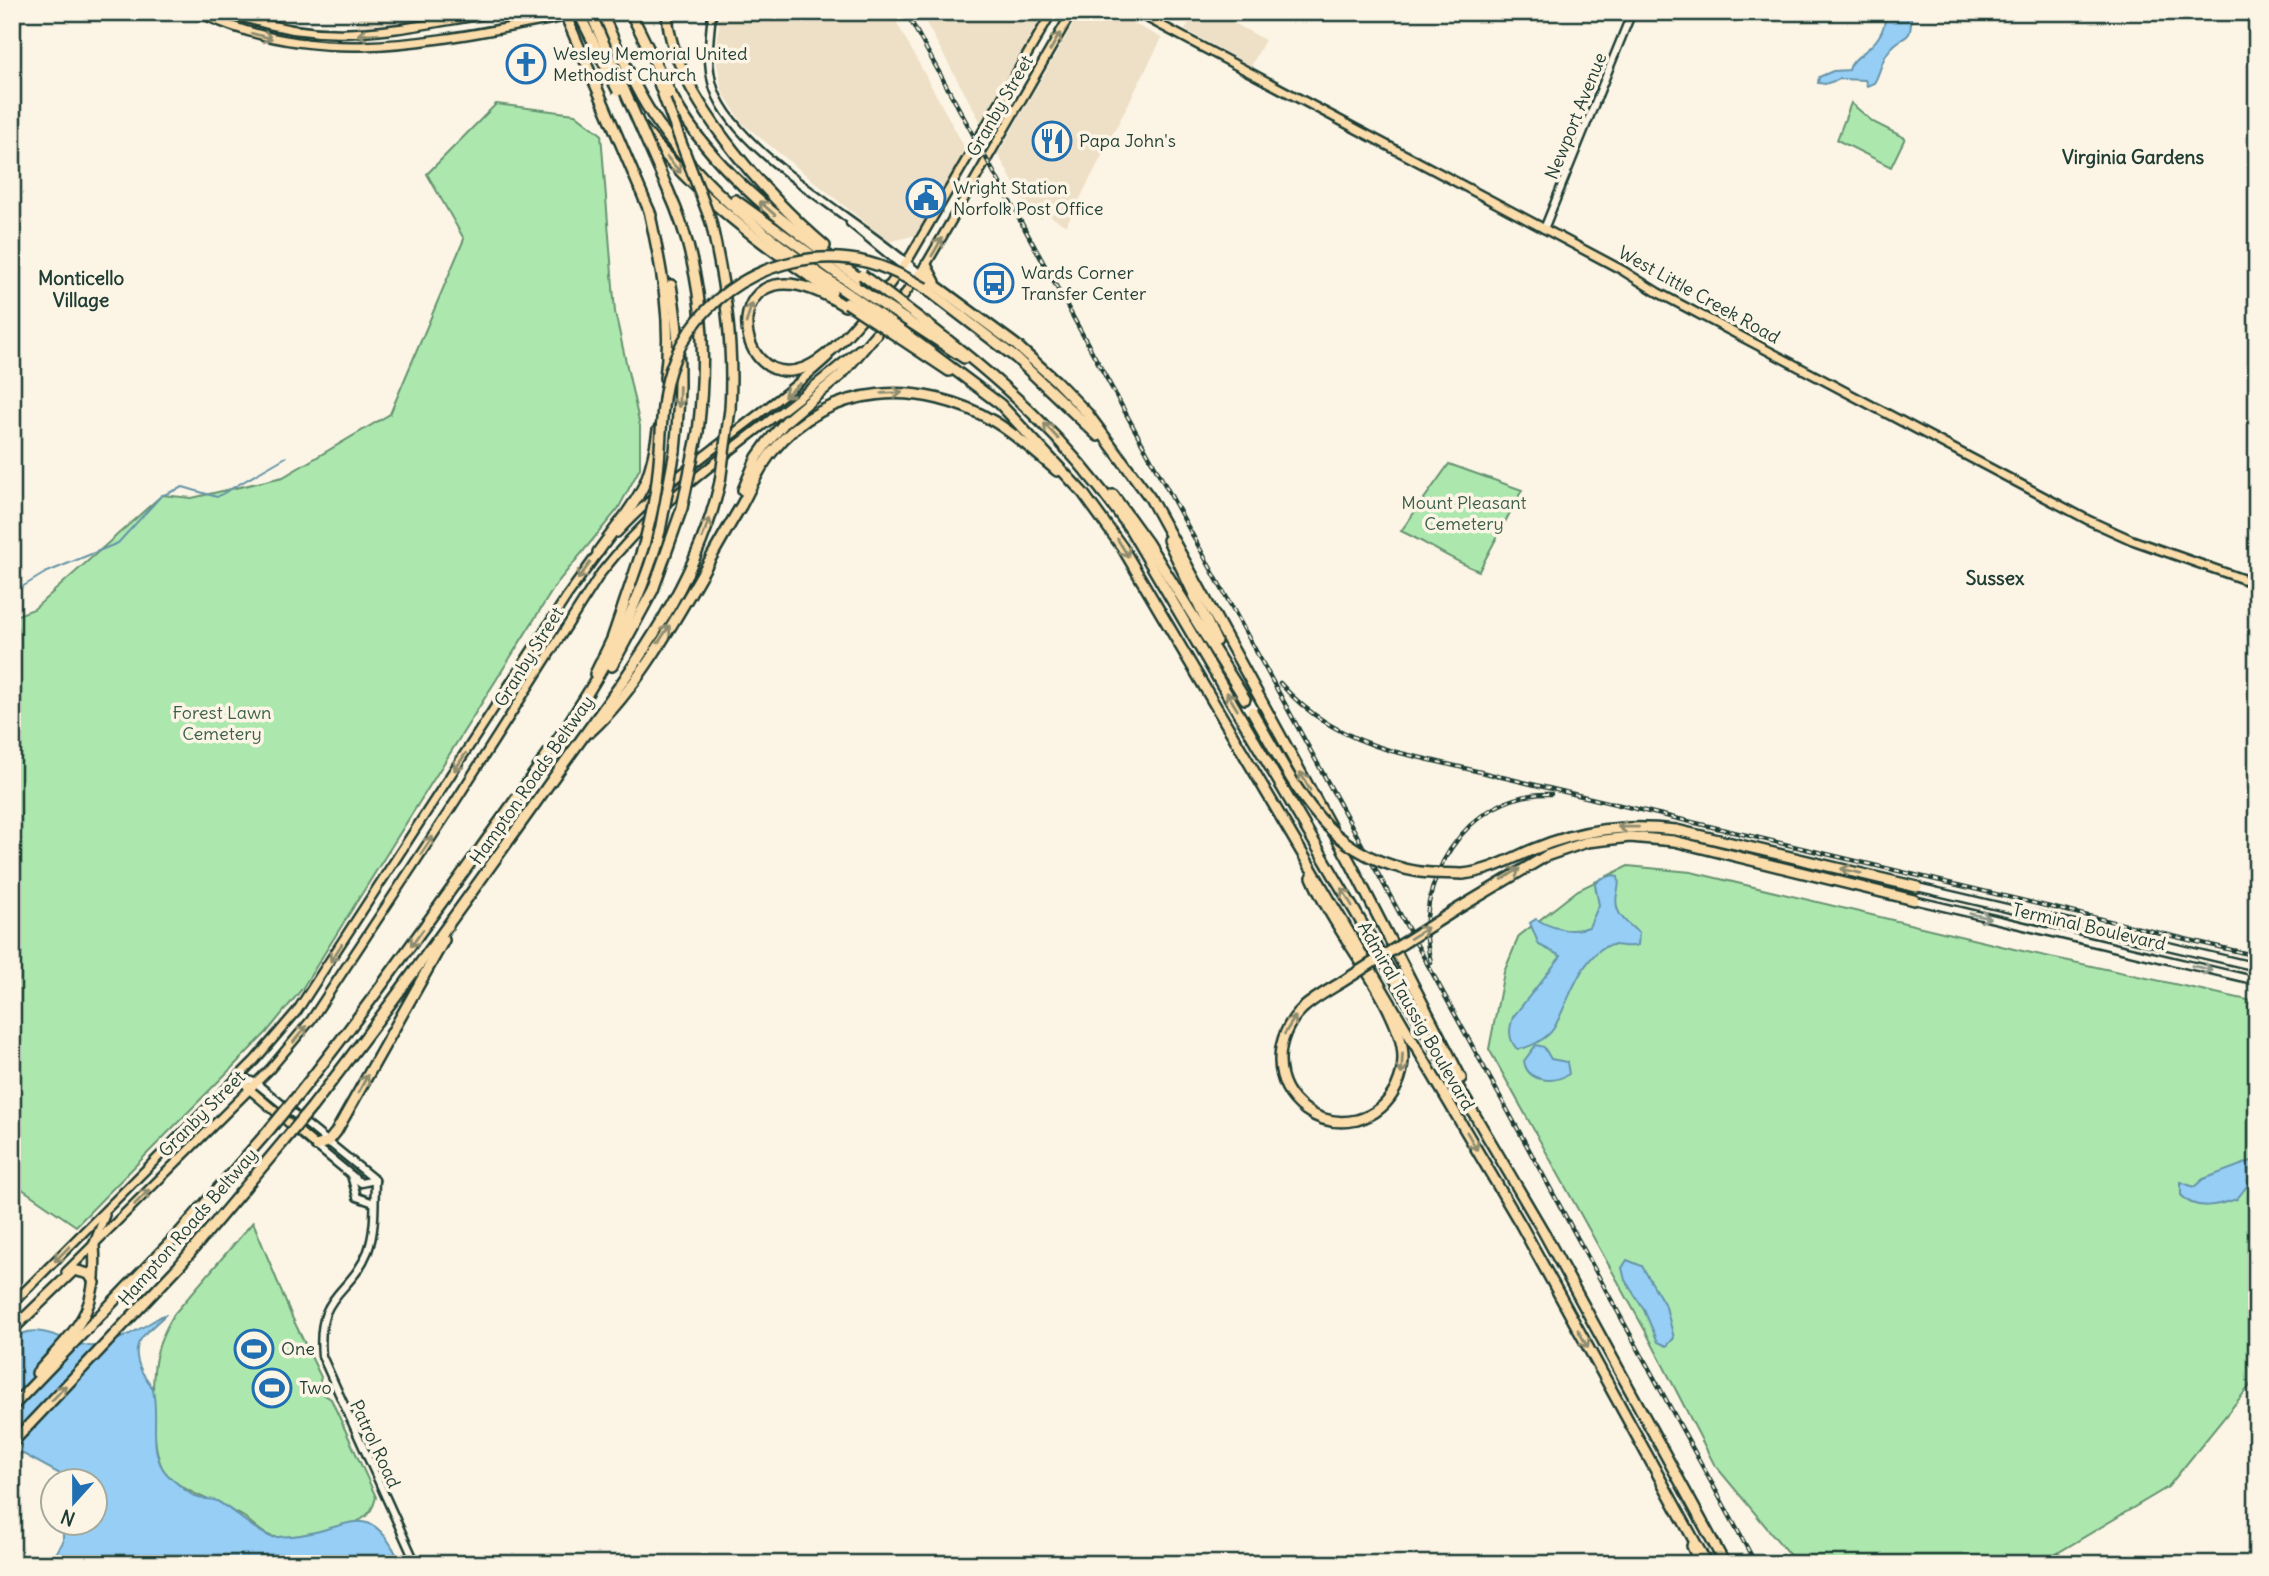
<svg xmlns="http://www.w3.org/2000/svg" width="2269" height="1576" viewBox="0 0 2269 1576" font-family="Delius,sans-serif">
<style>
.built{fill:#eee0c7}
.green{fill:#ace8ae;stroke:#669271;stroke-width:2}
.water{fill:#96cef5;stroke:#6694a8;stroke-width:2}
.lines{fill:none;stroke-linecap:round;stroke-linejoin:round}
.stream{stroke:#6694a8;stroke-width:2}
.tertiary-casing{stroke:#1f3d34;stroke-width:11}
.secondary-casing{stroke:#1f3d34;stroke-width:11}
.primary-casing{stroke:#1f3d34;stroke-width:12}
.motorway-casing{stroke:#1f3d34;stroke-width:14}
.tertiary{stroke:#fcf5e5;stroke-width:6}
.secondary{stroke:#fcf5e5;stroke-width:6}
.primary{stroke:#fbdcab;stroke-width:7}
.motorway{stroke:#fbdcab;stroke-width:9}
.rail-casing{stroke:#1f3d34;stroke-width:4.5}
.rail{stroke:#fcf5e5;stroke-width:2;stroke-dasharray:5;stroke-linecap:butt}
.motorway-bridge-casing{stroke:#1f3d34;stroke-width:14;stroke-linecap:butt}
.motorway-bridge{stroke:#fbdcab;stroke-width:9}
.oneway{stroke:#8d8c70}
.oneway2{stroke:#8e998c}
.labels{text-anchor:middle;stroke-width:7;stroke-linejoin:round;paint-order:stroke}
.poi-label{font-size:18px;fill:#1f3d34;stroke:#fcf5e5;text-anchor:start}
.street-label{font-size:18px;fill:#1f3d34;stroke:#fcf5e5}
.park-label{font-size:18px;fill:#3b5f4c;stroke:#fcf5e5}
.neighbourhood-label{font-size:19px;font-weight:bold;fill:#1f3d34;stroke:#fcf5e5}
</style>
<rect width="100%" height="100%" fill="#fcf5e5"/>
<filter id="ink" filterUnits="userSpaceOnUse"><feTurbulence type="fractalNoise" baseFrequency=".0143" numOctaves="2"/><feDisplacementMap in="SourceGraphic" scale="14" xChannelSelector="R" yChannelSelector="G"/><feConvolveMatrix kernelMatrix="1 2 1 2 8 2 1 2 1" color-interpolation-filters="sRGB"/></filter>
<g filter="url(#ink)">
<g class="built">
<polygon points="357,12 421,12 421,15 416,23 357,30"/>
<polygon points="720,12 891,12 966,150 916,235 889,242 742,123 722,91 716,58"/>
<polygon points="920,12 1046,12 981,123"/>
<polygon points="1080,12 1111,12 1162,38 1066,226 1045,213 1041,219 1029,212 998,154"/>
<polygon points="1194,12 1214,12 1265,40 1251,66 1185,30"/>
</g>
<g class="green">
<polygon points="1851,103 1873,122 1905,138 1891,167 1837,140"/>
<polygon points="496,104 575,114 601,134 615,312 640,426 640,468 618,509 557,583 302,989 267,1032 76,1226 12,1182 12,617 34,609 162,495 192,498 283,477 390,414 464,239 427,174"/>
<path d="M1449,464L1522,490L1479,571C1451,560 1429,544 1401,531Z"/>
<polygon points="1628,866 1691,872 2018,950 2257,1002 2257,1377 2168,1487 2039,1564 1797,1564 1714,1464 1647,1334 1489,1049 1504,972 1519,936 1578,890"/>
<path d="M253,1222L292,1317L321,1377L319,1385L323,1394L331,1399L376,1497C374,1506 370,1514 362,1519C350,1527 282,1541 270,1536C260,1532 252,1523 244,1517C221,1503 177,1492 163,1469C151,1450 151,1375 157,1353C160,1340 167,1326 174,1314Z"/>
</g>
<g class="water">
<path d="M1886,12H1911C1912,48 1905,29 1888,52C1881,61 1880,74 1874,83L1867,86L1865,80L1840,79L1825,84L1818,83L1819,77L1833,71L1849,70C1852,53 1885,49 1886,12Z"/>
<path d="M1614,875L1618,877C1620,884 1618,887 1617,894C1613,914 1626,922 1639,933L1638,945C1625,950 1613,940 1601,949C1576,969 1569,1001 1554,1028C1548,1038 1528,1049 1517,1049C1508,1039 1509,1029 1513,1017L1561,956L1539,945L1530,923L1536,919C1553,929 1570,934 1589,927L1599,905L1595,885L1600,879Z"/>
<path d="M1536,1045L1544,1047L1551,1059L1567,1062L1569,1074C1553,1084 1527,1082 1524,1061Z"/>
<path d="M2257,1159V1173L2237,1199C2219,1205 2195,1212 2181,1195V1182L2194,1187L2203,1179Z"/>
<polygon points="1627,1260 1642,1266 1666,1307 1674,1338 1667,1346 1658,1342 1644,1310 1625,1280 1622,1268"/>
<path d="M163,1315H165C146,1334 127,1341 142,1372C146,1379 151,1383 153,1390C159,1415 149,1447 163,1469C168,1477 188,1493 196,1497C203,1500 210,1498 217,1501C232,1509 256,1532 271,1537C276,1538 286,1536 292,1536C348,1532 369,1493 401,1564H49L63,1542V1524H94V1482L66,1481L62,1475L12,1448V1340C36,1319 64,1342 89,1346C107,1349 147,1325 163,1315Z"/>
</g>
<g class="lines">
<polyline class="stream" points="12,593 45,573 118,543 161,496 183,487 217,497 286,457"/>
<defs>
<g id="tertiary">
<polyline points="1544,229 1632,12"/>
<polyline points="240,1076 256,1083 375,1180"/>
<polyline points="316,1146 361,1183 375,1180"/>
<polyline points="351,1175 357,1197 374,1203"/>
<path d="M375,1180C374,1203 376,1229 368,1251C350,1296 316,1291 322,1356L416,1564"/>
</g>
<g id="secondary">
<path d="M712,14C709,40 706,64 714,89C737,156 866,223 920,274"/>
<polyline points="850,223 917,278"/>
<polyline points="1917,887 2257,967"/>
<polyline points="1914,900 2257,981"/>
</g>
<g id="primary">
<path d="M198,12C330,76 458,34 594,12"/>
<path d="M228,12C329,51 400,27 501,12"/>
<polyline points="541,12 550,19"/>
<polyline points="710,12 712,16"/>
<polyline points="1136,12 1622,270 1657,292 2090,521 2132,540 2257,584"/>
<polyline points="886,290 911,255 1052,12"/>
<polyline points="884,323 927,263 1072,12"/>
<path d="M617,533C679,466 761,419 828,357"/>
<polyline points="240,1076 249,1089 316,1146"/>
<polyline points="94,1243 105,1215"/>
<path d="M66,1272L270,1069L311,1020L453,805L601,573C672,482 773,424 859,349"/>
<polyline points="12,1304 255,1060 297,1011 567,596 601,549"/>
</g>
<g id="motorway">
<path d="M601,12C617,46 631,82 651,113C701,190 777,246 852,296"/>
<path d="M630,12C648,45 662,81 681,112C725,182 795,231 860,279"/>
<path d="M667,12C670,91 767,197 825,246"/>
<polyline points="656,75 665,100"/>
<polyline points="605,107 651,215"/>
<path d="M643,128C695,196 762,244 832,292"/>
<path d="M668,190C703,267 708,348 698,432"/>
<polyline points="735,200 856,287"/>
<path d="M649,210C661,267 673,319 665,378"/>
<path d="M711,222C725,285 734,345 730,409"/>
<polyline points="926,265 935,282"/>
<polyline points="920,274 1016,345 1056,381 1087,413 1150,498 1351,864 1461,1078"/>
<path d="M671,285C681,340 681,395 675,451"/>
<polyline points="925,288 1016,358 1098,436"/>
<path d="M845,306C716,225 727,396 804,368C834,357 867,311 888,287"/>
<path d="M918,317C1004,382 1068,440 1130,529L1543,1231L1725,1564"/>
<polyline points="911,323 964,358"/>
<polyline points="905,333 1000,404 1083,493 1122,547 1521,1225 1707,1564"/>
<polyline points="901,339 949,371"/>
<polyline points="743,490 757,457 767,443 786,421 841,375 876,334"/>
<polyline points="1113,495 1147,542 1245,699"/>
<polyline points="1168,540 1216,641"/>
<path d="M598,552C634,502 649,494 658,430"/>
<polyline points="612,666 653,590 682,508"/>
<polyline points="595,674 612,639 644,545"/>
<path d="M590,732C649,679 699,575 741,506C751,488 759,467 773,451C828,382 923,379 995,422C1018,436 1037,454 1057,471"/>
<path d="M1463,874C1490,871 1510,859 1534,849C1582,829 1625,824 1676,830L1917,887"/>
<path d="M1312,877C1335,932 1380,979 1399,1035C1411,1070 1394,1110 1357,1120C1339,1124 1321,1121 1306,1110C1271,1085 1273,1037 1302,1009C1314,998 1329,990 1342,982"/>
<polyline points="1454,911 1546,856 1587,842 1630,837 1674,841 1914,900"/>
<path d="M298,1095C361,1016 419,934 478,852C550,750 628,653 660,531"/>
<path d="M312,1107C392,1004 467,899 542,794C609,698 694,599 720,482"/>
<polyline points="316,1146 328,1142 336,1132 444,940"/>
<polyline points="12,1330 74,1270 89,1274 95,1283"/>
<path d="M37,1373C79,1326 99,1312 94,1245"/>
<polyline points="12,1407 181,1231 270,1129"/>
<polyline points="12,1443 179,1266 284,1141"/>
<polyline points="1692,1546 1700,1564"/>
</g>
</defs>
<use href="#tertiary" class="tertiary-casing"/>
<use href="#secondary" class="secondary-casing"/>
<use href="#primary" class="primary-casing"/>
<use href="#motorway" class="motorway-casing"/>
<use href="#tertiary" class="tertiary"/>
<use href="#secondary" class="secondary"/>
<use href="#primary" class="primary"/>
<use href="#motorway" class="motorway"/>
<defs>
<g id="rail">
<polyline points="906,12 1756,1564"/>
<path d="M1280,683C1309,717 1349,739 1392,751L2257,956"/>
<path d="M1431,962C1410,885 1466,791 1551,794"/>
</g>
</defs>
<use href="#rail" class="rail-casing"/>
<use href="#rail" class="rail"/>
<defs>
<g id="motorway-bridge">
<polyline points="564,12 605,107"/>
<polyline points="578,12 618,91"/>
<polyline points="590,12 668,190"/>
<polyline points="665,100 711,222"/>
<polyline points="862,275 918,317"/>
<polyline points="856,287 911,323"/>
<polyline points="852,296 905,333"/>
<polyline points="847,303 901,339"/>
<polyline points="720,482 730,409"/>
<polyline points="682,508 698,432"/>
<polyline points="660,531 675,451"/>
<path d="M644,545C650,521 656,497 658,472C662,439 660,403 670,371C695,295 772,250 850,259C877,262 902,275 925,288"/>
<path d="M1252,711C1297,787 1323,857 1420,872C1435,874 1449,873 1463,874"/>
<polyline points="1342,982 1454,911"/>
<polyline points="270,1129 298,1095"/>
<polyline points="284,1141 312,1107"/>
</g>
</defs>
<use href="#motorway-bridge" class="motorway-bridge-casing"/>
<use href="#motorway-bridge" class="motorway-bridge"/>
</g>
<defs><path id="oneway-shaft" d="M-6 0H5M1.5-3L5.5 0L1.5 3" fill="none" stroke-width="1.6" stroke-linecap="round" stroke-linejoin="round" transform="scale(1.75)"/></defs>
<g class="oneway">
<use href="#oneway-shaft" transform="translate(368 34) rotate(177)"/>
<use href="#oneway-shaft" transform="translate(262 36) rotate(15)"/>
<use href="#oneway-shaft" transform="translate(1055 42) rotate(-60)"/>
<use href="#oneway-shaft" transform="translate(674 165) rotate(49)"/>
<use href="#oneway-shaft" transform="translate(767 208) rotate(-139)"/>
<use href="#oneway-shaft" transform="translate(937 247) rotate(-60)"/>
<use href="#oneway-shaft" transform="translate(749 313) rotate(-74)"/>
<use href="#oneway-shaft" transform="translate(792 390) rotate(141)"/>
<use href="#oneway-shaft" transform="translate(892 393) rotate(-2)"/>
<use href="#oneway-shaft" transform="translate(679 397) rotate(92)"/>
<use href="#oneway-shaft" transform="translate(1051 431) rotate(-133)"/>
<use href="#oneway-shaft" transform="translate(706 528) rotate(-69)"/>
<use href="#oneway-shaft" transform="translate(1123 548) rotate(58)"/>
<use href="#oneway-shaft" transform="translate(584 571) rotate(126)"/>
<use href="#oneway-shaft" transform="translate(664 634) rotate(-57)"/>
<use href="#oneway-shaft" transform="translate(1232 701) rotate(-121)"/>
<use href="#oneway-shaft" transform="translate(460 762) rotate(123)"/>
<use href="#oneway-shaft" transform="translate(1305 781) rotate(-119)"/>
<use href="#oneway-shaft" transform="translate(1628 827) rotate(-179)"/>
<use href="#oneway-shaft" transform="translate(427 845) rotate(-56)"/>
<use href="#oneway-shaft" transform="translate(1851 871) rotate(-167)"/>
<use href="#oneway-shaft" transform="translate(1511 874) rotate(-32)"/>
<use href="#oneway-shaft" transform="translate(1347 897) rotate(-120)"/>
<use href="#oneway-shaft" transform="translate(1419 933) rotate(-32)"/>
<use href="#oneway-shaft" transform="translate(417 938) rotate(126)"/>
<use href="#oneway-shaft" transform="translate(336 953) rotate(123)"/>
<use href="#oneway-shaft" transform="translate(1290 1025) rotate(-58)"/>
<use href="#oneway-shaft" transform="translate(300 1034) rotate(-51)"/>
<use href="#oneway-shaft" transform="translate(1402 1064) rotate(93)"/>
<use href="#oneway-shaft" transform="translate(363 1084) rotate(-62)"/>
<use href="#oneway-shaft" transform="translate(1472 1141) rotate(60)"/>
<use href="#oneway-shaft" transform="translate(142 1197) rotate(-45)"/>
<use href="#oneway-shaft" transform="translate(62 1254) rotate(135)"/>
<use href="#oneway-shaft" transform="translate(1583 1339) rotate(61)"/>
<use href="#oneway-shaft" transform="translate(59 1393) rotate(-47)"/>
</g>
<g class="oneway2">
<use href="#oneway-shaft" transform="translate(1980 916) rotate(13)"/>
<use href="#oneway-shaft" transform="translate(2202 968) rotate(13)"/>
</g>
</g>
<defs>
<symbol id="church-ring" viewBox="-11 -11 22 22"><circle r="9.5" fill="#fcf5e5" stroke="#1f6fb2" stroke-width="1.5"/><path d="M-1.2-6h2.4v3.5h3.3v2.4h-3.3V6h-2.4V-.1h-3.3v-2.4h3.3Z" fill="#1f6fb2"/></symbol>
<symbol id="restaurant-ring" viewBox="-11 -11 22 22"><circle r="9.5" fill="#fcf5e5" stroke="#1f6fb2" stroke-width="1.5"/><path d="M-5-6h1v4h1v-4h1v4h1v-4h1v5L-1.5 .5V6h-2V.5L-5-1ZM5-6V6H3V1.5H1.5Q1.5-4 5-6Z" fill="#1f6fb2"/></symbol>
<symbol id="civic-ring" viewBox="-11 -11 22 22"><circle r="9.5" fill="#fcf5e5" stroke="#1f6fb2" stroke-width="1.5"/><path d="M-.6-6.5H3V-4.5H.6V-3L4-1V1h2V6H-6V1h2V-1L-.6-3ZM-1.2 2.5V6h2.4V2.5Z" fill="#1f6fb2"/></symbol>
<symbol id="bus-ring" viewBox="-11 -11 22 22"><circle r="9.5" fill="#fcf5e5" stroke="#1f6fb2" stroke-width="1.5"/><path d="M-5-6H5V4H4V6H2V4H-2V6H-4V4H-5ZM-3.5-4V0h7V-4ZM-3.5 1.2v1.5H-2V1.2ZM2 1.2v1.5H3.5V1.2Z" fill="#1f6fb2"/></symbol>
<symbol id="stadium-ring" viewBox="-11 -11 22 22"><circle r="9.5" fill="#fcf5e5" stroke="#1f6fb2" stroke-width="1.5"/><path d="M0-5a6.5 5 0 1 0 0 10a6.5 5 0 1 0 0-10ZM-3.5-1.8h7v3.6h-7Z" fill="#1f6fb2"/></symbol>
</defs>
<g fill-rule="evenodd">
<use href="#church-ring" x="504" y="42" width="44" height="44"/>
<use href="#restaurant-ring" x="1030" y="119" width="44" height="44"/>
<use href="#civic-ring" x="904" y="176" width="44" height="44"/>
<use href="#bus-ring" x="972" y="261" width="44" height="44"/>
<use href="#stadium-ring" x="232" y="1327" width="44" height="44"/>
<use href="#stadium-ring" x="250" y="1366" width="44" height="44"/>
</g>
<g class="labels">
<g class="poi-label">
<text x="553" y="60">Wesley Memorial United<tspan x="553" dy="21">Methodist Church</tspan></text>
<text x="1079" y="147">Papa John's</text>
<text x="953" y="194">Wright Station<tspan x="953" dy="21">Norfolk Post Office</tspan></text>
<text x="1021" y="279">Wards Corner<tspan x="1021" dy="21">Transfer Center</tspan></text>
<text x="281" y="1355">One</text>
<text x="299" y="1394">Two</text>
</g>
<g class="street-label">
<text transform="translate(1000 106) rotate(-60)" y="6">Granby Street</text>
<text transform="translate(1576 116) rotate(-68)" y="6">Newport Avenue</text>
<text transform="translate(1699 295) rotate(29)" y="6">West Little Creek Road</text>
<text transform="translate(529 657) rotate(-58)" y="6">Granby Street</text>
<text transform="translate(532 780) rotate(-55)" y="6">Hampton Roads Beltway</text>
<text transform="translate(2089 927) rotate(13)" y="6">Terminal Boulevard</text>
<text transform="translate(1416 1016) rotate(60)" y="6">Admiral Taussig Boulevard</text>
<text transform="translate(202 1114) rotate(-45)" y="6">Granby Street</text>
<text transform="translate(188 1227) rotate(-49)" y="6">Hampton Roads Beltway</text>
<text transform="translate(375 1444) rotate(65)" y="6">Patrol Road</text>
</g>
<g class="park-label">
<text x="1464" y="509">Mount Pleasant<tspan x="1464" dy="21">Cemetery</tspan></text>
<text x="222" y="719">Forest Lawn<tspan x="222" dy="21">Cemetery</tspan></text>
</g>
<g class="neighbourhood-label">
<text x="2133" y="164">Virginia Gardens</text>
<text x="81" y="285">Monticello<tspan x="81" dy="22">Village</tspan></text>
<text x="1995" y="585">Sussex</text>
</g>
</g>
<rect width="2269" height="1576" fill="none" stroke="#fcf5e5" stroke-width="42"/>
<rect x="21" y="21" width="2227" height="1534" fill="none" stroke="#1f3d34" stroke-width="2.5" filter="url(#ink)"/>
<g transform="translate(74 1502) rotate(201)"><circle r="33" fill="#fcf5e5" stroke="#a4ab9e" stroke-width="2"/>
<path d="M0-5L12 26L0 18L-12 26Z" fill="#1f6fb2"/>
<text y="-10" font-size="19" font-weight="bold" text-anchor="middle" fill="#1f3d34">N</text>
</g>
</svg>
